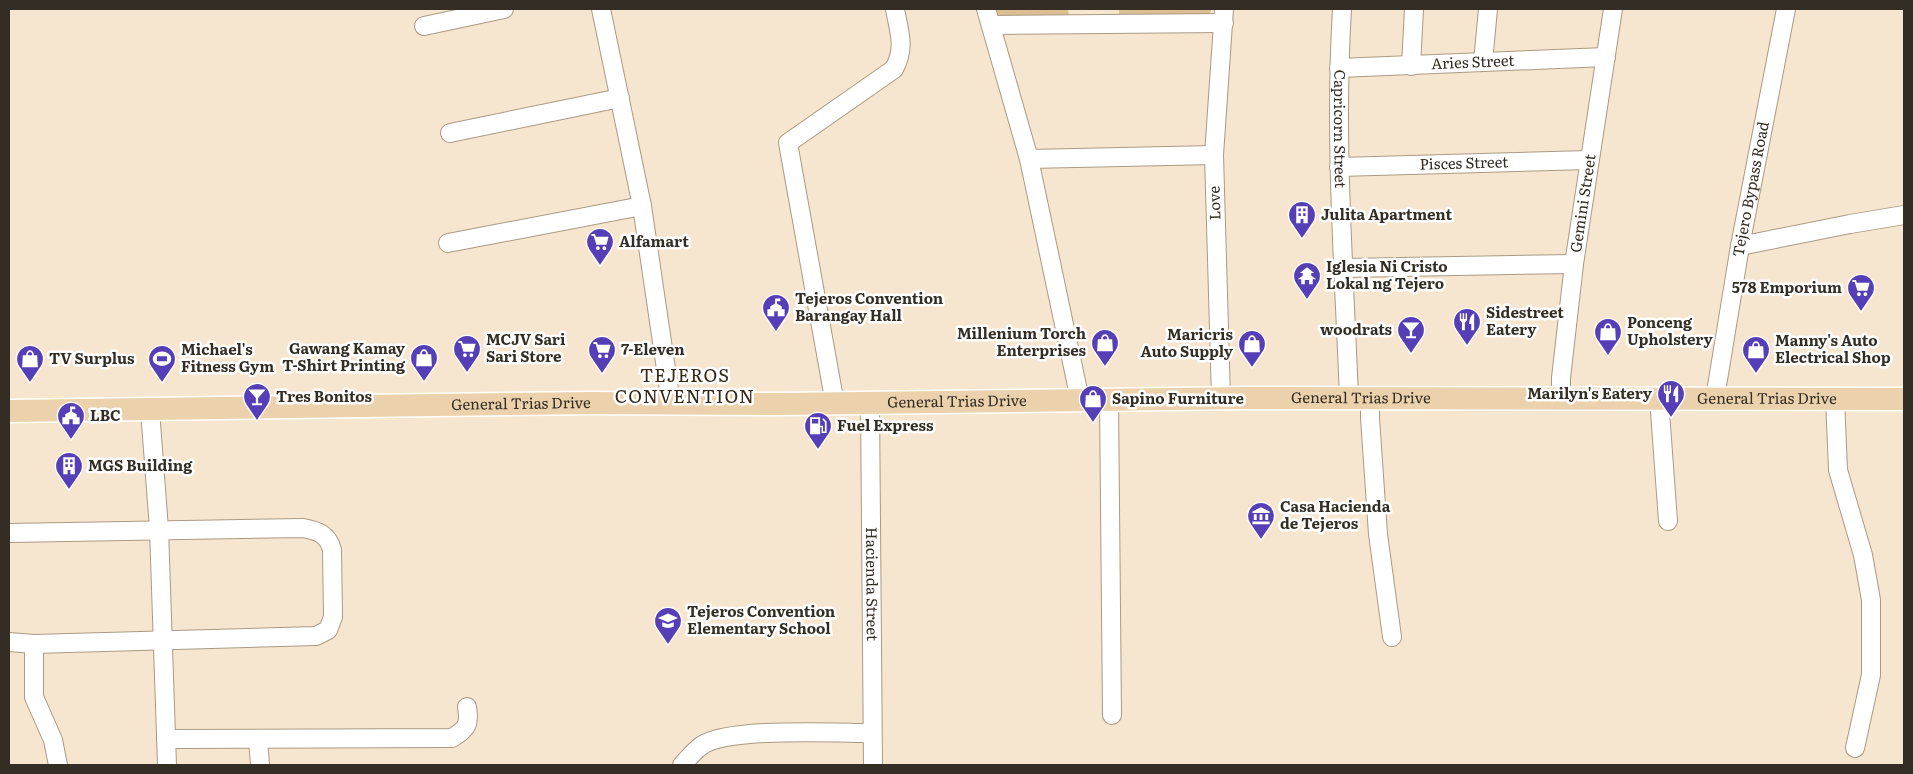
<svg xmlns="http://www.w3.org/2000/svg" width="1913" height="774" viewBox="0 0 1913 774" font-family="Literata,serif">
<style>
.green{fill:#ddbe92}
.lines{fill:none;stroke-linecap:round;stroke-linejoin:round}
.minor-casing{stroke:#aa9a84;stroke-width:20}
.major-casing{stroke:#fff;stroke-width:25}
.minor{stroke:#fff;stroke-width:18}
.major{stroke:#ebd2ac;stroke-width:22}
.labels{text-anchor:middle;stroke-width:5;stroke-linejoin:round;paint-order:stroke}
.street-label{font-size:15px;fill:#332d24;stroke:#fff}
.poi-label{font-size:15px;font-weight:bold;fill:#332d24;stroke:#fff;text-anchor:start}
.quarter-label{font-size:18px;letter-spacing:1px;fill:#342715;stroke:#fff}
</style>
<rect width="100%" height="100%" fill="#f7e6cf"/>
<g class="green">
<polygon points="993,9 1068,9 1069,17 995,16"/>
<polygon points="1119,9 1211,9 1210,14 1119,16"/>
</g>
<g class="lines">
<defs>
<g id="minor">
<polyline points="601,9 642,206 671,403"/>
<polyline points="986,9 1029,159 1080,400"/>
<path id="s1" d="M1342,9C1334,138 1344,268 1349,398"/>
<polyline points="991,25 1224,23"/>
<polyline points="424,26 504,9"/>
<polyline points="1483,62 1488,9"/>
<polyline points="1411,66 1414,9"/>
<path id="s2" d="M1339,68L1606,57"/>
<polyline points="450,133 620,98"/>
<polyline points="1029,159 1214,155"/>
<path id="s3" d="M1339,167L1589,160"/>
<polyline points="448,243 642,206"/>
<polyline points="1740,246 1850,224 1904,215"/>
<polyline points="1344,268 1574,264"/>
<polyline points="1221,398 1214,155 1224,9"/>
<polyline points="1370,398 1370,418 1378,534 1392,637"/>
<path id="s4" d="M1561,398V378L1574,264L1613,9"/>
<polyline points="1659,398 1668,521"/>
<path id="s5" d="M1715,398L1740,246L1786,9"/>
<polyline points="1835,399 1838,470 1863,555 1871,600 1871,675 1855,748"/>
<polyline points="1109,400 1112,715"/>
<path id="s6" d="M870,403L873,765"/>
<path d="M835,404L788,143L894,69C906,47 899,32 895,9"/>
<polyline points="150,410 159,529 167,765"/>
<path d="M9,533L303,528C318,531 328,534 332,550L333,617L328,630L316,636L34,644L9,642"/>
<polyline points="34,644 34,697 53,740 58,765"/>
<path d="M166,739L452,738C467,729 470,724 467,707"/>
<polyline points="258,739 260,765"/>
<path d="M682,765C688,759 694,751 701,746C727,727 836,733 872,733"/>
</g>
<g id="major">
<path id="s7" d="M9,411L588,403L781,404L1247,398L1904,399"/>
</g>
</defs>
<use href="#minor" class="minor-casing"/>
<use href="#major" class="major-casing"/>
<use href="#minor" class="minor"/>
<use href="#major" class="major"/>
</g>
<defs>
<symbol id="building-pin" viewBox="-11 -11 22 30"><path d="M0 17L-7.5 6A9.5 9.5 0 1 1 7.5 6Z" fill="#563eb6" stroke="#fff"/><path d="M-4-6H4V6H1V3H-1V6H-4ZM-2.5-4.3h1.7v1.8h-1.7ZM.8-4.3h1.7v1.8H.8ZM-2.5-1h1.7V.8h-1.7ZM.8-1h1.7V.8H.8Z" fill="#fff"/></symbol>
<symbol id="supermarket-pin" viewBox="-11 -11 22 30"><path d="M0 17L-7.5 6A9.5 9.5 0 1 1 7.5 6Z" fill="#563eb6" stroke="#fff"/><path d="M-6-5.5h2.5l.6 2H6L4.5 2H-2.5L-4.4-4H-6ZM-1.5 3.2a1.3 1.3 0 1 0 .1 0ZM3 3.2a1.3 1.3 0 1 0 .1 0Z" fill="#fff"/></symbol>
<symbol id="temple-pin" viewBox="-11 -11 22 30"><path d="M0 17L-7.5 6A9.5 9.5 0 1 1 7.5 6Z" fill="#563eb6" stroke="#fff"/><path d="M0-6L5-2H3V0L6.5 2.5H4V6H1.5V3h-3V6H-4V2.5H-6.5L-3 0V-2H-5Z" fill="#fff"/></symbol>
<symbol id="civic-pin" viewBox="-11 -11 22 30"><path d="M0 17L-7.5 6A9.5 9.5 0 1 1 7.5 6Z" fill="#563eb6" stroke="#fff"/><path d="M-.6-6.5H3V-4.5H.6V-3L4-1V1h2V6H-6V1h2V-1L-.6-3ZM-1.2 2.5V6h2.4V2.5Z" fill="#fff"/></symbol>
<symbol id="restaurant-pin" viewBox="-11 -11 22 30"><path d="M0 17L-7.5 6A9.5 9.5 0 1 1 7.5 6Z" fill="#563eb6" stroke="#fff"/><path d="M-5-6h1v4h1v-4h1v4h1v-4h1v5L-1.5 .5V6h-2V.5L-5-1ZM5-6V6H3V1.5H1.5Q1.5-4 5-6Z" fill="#fff"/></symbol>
<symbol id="bar-pin" viewBox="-11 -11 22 30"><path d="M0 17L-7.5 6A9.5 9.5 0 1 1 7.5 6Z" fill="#563eb6" stroke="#fff"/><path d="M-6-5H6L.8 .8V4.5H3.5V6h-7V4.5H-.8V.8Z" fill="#fff"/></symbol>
<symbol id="shop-pin" viewBox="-11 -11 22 30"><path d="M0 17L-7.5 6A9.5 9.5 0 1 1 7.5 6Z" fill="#563eb6" stroke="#fff"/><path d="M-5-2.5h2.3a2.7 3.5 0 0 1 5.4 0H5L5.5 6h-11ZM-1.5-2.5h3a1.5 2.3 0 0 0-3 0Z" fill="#fff"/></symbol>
<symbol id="stadium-pin" viewBox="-11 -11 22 30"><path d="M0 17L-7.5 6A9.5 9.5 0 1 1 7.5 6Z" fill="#563eb6" stroke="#fff"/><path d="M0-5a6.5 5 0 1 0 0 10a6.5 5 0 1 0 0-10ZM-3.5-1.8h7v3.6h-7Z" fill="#fff"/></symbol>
<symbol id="fuel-pin" viewBox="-11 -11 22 30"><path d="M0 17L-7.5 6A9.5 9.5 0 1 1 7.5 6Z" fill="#563eb6" stroke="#fff"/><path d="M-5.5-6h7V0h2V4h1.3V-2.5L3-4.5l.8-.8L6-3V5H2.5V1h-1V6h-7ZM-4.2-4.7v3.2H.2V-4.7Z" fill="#fff"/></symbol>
<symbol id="museum-pin" viewBox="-11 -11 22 30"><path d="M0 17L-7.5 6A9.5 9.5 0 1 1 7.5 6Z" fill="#563eb6" stroke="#fff"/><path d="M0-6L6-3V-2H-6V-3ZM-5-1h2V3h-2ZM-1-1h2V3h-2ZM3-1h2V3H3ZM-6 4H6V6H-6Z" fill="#fff"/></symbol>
<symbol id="school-pin" viewBox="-11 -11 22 30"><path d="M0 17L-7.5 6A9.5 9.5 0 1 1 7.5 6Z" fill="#563eb6" stroke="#fff"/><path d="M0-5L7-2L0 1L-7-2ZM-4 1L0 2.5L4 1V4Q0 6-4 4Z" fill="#fff"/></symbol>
</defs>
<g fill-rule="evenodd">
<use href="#building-pin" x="1286" y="199" width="32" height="43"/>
<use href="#supermarket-pin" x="584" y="226" width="32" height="43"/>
<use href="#temple-pin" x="1291" y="260" width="32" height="43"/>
<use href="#supermarket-pin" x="1845" y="272" width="32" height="43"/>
<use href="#civic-pin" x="760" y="292" width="32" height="43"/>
<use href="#restaurant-pin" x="1451" y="306" width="32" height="43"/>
<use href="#bar-pin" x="1395" y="314" width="32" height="43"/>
<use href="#shop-pin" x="1592" y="316" width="32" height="43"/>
<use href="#shop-pin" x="1089" y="327" width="32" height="43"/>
<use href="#shop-pin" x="1236" y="328" width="32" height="43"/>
<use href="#supermarket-pin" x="451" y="333" width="32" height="43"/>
<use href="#supermarket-pin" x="586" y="334" width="32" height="43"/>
<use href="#shop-pin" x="1740" y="334" width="32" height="43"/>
<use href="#shop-pin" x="408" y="342" width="32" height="43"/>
<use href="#shop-pin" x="14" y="343" width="32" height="43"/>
<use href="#stadium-pin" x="146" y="343" width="32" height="43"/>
<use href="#restaurant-pin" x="1655" y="378" width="32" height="43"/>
<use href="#bar-pin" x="241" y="381" width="32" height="43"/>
<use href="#shop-pin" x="1077" y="383" width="32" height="43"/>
<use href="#civic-pin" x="55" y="400" width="32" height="43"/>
<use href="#fuel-pin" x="802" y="410" width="32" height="43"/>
<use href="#building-pin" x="53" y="450" width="32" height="43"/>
<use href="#museum-pin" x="1245" y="500" width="32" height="43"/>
<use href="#school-pin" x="652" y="605" width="32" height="43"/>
</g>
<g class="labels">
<g class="street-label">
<text dy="5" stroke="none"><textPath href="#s2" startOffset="134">Aries Street</textPath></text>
<text dy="5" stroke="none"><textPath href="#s1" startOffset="120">Capricorn Street</textPath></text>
<text dy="5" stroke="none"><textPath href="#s3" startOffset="125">Pisces Street</textPath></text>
<text dy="5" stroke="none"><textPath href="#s5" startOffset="212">Tejero Bypass Road</textPath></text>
<text transform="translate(1215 203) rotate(-92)" y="5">Love</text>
<text dy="5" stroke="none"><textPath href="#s4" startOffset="196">Gemini Street</textPath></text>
<text dy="5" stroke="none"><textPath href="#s7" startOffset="1352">General Trias Drive</textPath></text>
<text dy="5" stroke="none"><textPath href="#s7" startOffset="1758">General Trias Drive</textPath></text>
<text dy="5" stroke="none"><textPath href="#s7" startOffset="948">General Trias Drive</textPath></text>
<text dy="5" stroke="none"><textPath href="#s7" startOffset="512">General Trias Drive</textPath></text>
<text dy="5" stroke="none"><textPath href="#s6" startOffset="181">Hacienda Street</textPath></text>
</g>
<g class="poi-label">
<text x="1321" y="220">Julita Apartment</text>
<text x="619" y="247">Alfamart</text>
<text x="1326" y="272">Iglesia Ni Cristo<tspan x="1326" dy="17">Lokal ng Tejero</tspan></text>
<text x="1842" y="293" text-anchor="end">578 Emporium</text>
<text x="795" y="304">Tejeros Convention<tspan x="795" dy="17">Barangay Hall</tspan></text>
<text x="1486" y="318">Sidestreet<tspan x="1486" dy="17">Eatery</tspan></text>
<text x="1627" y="328">Ponceng<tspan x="1627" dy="17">Upholstery</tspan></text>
<text x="1392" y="335" text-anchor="end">woodrats</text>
<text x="1086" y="339" text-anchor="end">Millenium Torch<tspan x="1086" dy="17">Enterprises</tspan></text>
<text x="1233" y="340" text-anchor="end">Maricris<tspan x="1233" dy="17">Auto Supply</tspan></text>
<text x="486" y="345">MCJV Sari<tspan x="486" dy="17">Sari Store</tspan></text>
<text x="1775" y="346">Manny's Auto<tspan x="1775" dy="17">Electrical Shop</tspan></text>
<text x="405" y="354" text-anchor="end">Gawang Kamay<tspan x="405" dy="17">T-Shirt Printing</tspan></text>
<text x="181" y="355">Michael's<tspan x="181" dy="17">Fitness Gym</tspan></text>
<text x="621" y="355">7-Eleven</text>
<text x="49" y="364">TV Surplus</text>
<text x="1652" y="399" text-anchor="end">Marilyn's Eatery</text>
<text x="276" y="402">Tres Bonitos</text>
<text x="1112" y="404">Sapino Furniture</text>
<text x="90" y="421">LBC</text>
<text x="837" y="431">Fuel Express</text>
<text x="88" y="471">MGS Building</text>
<text x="1280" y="512">Casa Hacienda<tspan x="1280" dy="17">de Tejeros</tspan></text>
<text x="687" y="617">Tejeros Convention<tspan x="687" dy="17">Elementary School</tspan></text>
</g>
<g class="quarter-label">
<text x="685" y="382">TEJEROS<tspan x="685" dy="21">CONVENTION</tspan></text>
</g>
</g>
<rect width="1913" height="774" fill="none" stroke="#332d24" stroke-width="20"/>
</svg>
